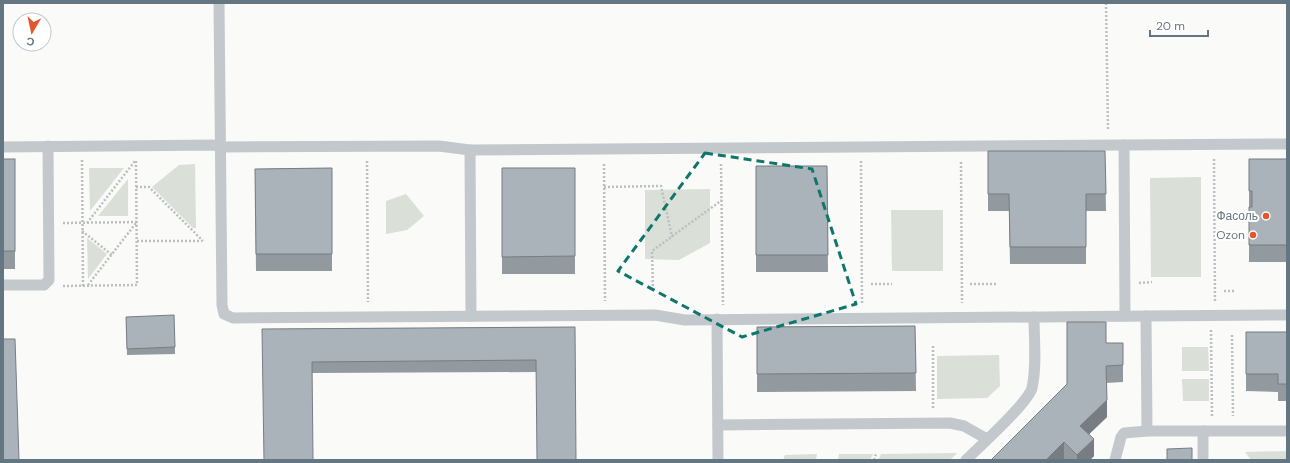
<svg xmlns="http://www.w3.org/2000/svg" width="1290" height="463" viewBox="0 0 1290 463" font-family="'DM Sans',sans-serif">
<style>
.green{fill:#dadfd7}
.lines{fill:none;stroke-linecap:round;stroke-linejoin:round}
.path{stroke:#bbbfc2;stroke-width:2.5;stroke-dasharray:2 2;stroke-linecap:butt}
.service{stroke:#c3c8cc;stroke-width:11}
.wall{fill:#929a9f}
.shaded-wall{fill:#777d82}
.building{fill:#aab3b9;stroke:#777d82}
.marked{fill:none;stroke:#0f766e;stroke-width:3;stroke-dasharray:8 5;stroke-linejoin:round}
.poi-dot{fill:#e4572e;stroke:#fff;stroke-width:1.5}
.labels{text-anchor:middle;stroke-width:4;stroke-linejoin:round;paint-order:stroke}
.poi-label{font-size:12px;fill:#657683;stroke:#fff;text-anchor:end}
</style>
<rect width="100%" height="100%" fill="#fafaf8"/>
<g class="green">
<polygon points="195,164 196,228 193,228 152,187 179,165"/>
<polygon points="89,168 124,168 90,211"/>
<polygon points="1201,177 1201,277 1151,277 1150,178"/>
<polygon points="128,179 128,216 98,216"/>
<polygon points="710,189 710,243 679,260 645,259 645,190"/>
<polygon points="406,194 424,216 407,230 386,234 386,201"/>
<polygon points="891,210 943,210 943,271 892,271"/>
<polygon points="87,238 107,254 88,279"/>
<polygon points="1182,347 1208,347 1209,371 1182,371"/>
<polygon points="999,355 1000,386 987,398 937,399 937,356"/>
<polygon points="1182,379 1209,379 1209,401 1183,401"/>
<polygon points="1287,451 1287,460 1251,460 1245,452"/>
<polygon points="957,453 950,460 878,460 881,454"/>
<polygon points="817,454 816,460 783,460 785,455"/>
<polygon points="839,454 873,454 870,460 838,460"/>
</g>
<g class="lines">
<g class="path">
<polyline points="1106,3 1108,130"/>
<polyline points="1214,159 1215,302"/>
<polyline points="82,160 83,286"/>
<polyline points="367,161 368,302"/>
<polyline points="861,161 862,304"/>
<polyline points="961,162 962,303"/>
<polyline points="604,164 605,301"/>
<polyline points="721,164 723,305"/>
<polyline points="136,187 149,187 203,241"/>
<polyline points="604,187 661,186 672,237"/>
<polyline points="63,223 137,222"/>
<polyline points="87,223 135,161"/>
<polyline points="82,231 112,255"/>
<polyline points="137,241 202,241"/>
<polyline points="1139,283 1152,282"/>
<polyline points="871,284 892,284"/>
<polyline points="970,284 997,284"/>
<polyline points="88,285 136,223"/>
<polyline points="63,286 137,285 136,160"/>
<polyline points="653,290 652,251 722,200"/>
<polyline points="1224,291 1236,291"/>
<polyline points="1211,330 1212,417"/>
<polyline points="1232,335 1233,416"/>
<polyline points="933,346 933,409"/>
<polyline points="874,460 876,454"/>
</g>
<g class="service">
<polyline points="219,3 222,305 224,314 233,318 655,315 685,320 1146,316"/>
<polyline points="3,147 217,145 220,147 439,146 470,150 1124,145"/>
<polyline points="470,150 471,316"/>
<polyline points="3,285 44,285 49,280 48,146"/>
<polyline points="1125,316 1124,145 1287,144"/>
<polyline points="717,319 718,460"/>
<polyline points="718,425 950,423 964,426 987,439"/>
<polyline points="1203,431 1287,431"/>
<path d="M966,460C980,446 1028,403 1032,388C1037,366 1034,339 1034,317"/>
<polyline points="1115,460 1121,437 1124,433 1147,431"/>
<polyline points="1203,460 1203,431 1147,431 1146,316 1287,315"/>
</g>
</g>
<g class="wall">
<polygon points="988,151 1105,151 1106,211 1086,211 1086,264 1010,264 1009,211 988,211"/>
<rect x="3" y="159" width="12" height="110"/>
<rect x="1249" y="159" width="38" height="103"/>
<polygon points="756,166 827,166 828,272 756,272"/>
<polygon points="332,168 332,271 256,271 255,169"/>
<rect x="502" y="168" width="73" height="106"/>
<polygon points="126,317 175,347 175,354 127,355"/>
<polygon points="915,326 916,391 757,392 757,327"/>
<polygon points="575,327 536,372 312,373 262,329"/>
<polygon points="1246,332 1287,332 1287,401 1278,401 1278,392 1246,391"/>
<polygon points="1106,343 1123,343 1123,382 1106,383 1107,417 1089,434 1094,456 1090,460 1065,460 1064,459 991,460 1067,384"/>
</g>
<g class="shaded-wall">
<polygon points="1107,400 1107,417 1080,443 1080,426"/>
<polygon points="1094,439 1094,456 1090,460 1077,460 1077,455"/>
<polygon points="1064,442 1064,460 1046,460"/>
</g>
<g class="building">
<polygon points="988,151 1105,151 1106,194 1086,194 1086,247 1010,247 1009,194 988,194"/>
<rect x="3" y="159" width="12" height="92"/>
<polygon points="1249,159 1287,159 1287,245 1249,245 1249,207 1252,207 1252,191 1249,191"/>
<polygon points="756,166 827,166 828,255 756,255"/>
<polygon points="332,168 332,254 256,254 255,169"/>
<polygon points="502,168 575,168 575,256 502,257"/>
<polygon points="174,315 175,347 127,349 126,317"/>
<polygon points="1067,322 1106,322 1106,343 1123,343 1123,365 1106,366 1107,400 1080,426 1094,439 1077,455 1064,442 1046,460 991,460 1067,384"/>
<polygon points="915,326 916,373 757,374 757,327"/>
<polygon points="575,327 576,460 537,460 536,360 312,362 313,460 264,460 262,329"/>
<polygon points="1246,332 1287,332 1287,384 1278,384 1278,374 1246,374"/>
<polygon points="3,339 15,339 19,460 3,460"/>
<polygon points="1192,448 1192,460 1167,460 1167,449"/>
</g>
<path class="marked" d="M705,153L812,169L856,304L742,337L618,271Z"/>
<g class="poi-dot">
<circle cx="1266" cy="216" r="4"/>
<circle cx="1253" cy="235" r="4"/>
</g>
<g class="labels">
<g class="poi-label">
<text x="1258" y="220">Фасоль</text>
<text x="1245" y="239">Ozon</text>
</g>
</g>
<rect width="1290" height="463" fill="none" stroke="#657683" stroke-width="8"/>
<g transform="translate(32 32) rotate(189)"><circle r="19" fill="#ffffff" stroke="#c1c8cd"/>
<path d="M0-3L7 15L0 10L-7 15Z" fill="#e4572e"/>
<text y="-6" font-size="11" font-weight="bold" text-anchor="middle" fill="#657683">С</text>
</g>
<path d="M1150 30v6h58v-6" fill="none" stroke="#657683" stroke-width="2"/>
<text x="1156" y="30" font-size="12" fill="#657683" stroke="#ffffff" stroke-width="3" paint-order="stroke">20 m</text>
</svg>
